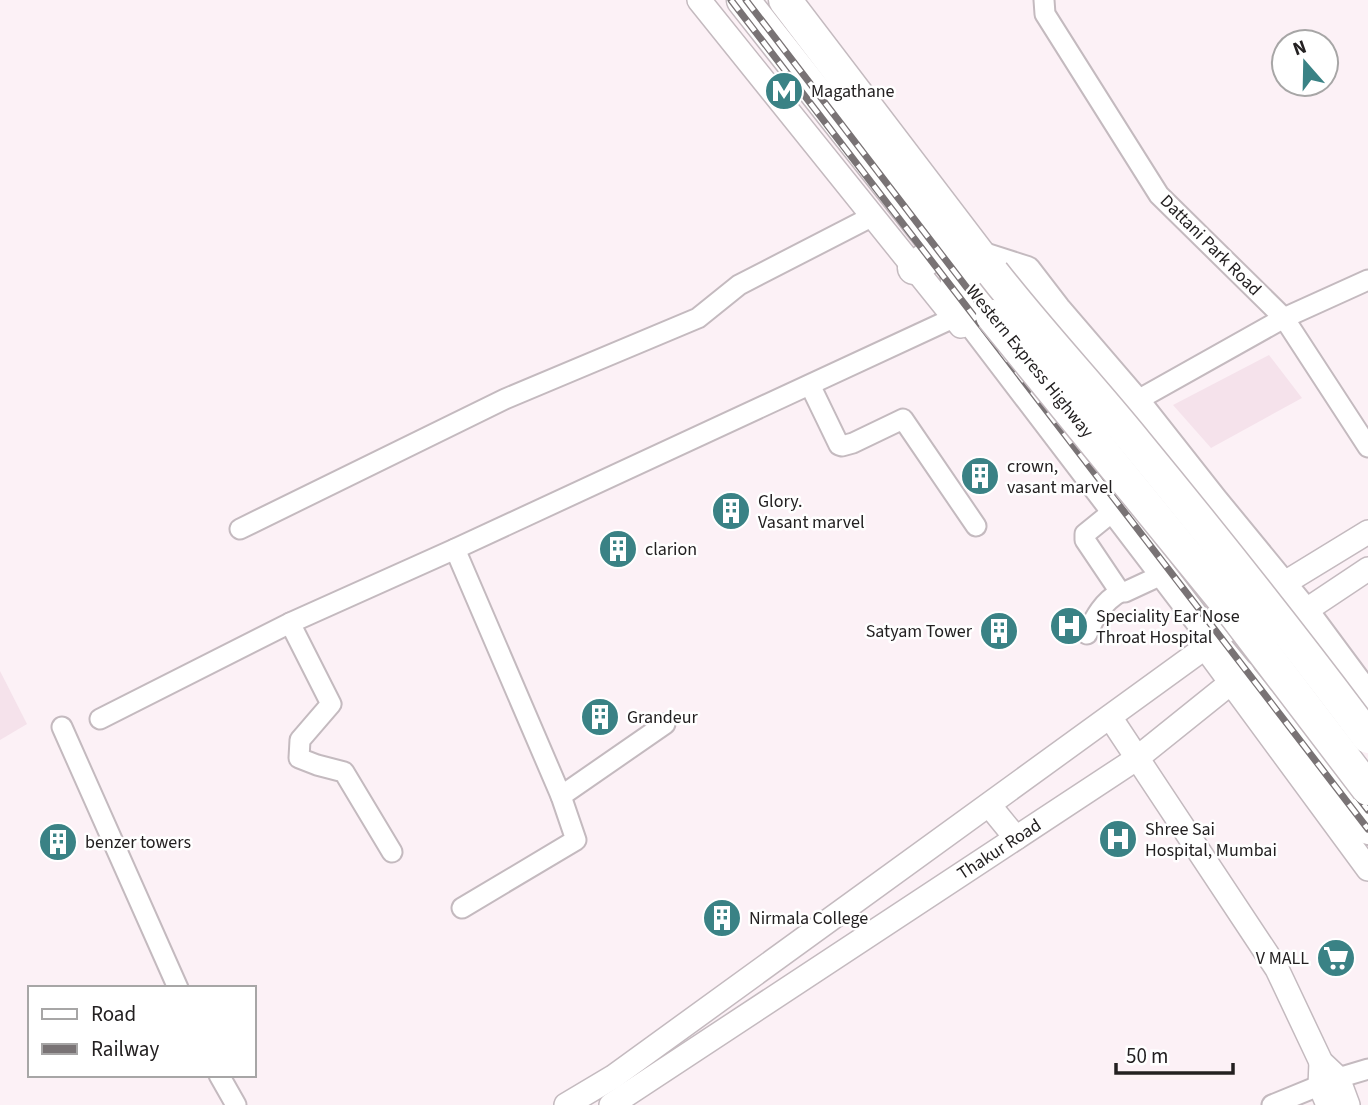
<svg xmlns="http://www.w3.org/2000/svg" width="1368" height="1105" viewBox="0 0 1368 1105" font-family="'Source Sans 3',sans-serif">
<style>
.built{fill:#f5e2eb}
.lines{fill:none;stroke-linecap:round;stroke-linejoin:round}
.minor-casing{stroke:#c4babf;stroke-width:23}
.tertiary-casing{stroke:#c4babf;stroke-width:26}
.secondary-casing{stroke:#c4babf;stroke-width:30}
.trunk-casing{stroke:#c4babf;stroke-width:35}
.minor{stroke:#fff;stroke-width:19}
.tertiary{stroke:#fff;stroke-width:23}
.secondary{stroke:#fff;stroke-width:26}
.trunk{stroke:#fff;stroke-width:32}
.rail-casing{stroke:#797375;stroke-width:7}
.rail{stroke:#fff;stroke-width:4.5;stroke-dasharray:13;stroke-linecap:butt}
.trunk-bridge-casing{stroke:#c4babf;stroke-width:35;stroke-linecap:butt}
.trunk-bridge{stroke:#fff;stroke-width:32}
.labels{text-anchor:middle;stroke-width:5;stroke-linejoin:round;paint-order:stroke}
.poi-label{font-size:18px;fill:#232021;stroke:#fff;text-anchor:start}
.street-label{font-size:18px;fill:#232021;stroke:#fff}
</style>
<rect width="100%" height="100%" fill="#fcf1f6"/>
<g class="built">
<polygon points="1269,355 1302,398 1211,448 1173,405"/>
<polygon points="0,671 27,724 0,740"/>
</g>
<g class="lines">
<defs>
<g id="minor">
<polyline points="1044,0 1045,14 1159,195 1284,318 1368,447"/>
<polyline points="810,385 839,445 842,446 853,443 903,419 976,526"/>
<polyline points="1136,401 1284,318 1368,280"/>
<polyline points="1106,517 1085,534 1085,540 1120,592 1125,592 1153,579"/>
<polyline points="240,529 505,399 698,318 739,285 873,216"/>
<polyline points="455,549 561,796 576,840 462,908"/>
<polyline points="290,623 331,704 300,740 299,758 317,765 344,772 392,852"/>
<path d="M1087,634C1095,616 1103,602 1120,592"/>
<polyline points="100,719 290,623 455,549 964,313"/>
<polyline points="62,727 178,988"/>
<polyline points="561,796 665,724"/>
<polyline points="219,1075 236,1105"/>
<polyline points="1272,1105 1338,1078 1368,1069"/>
</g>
<g id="tertiary">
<polyline points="699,0 961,326"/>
<polyline points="1293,624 1305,611 1368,569"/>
<polyline points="1212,657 1368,869"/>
<polyline points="1110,717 1277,969 1321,1062 1338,1078 1348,1105"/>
<polyline points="989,805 1016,838"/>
<polyline points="1321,1062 1320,1086 1328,1105"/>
<polyline points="566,1105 613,1077 1214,641 1283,584 1368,532"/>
<polyline points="611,1105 1136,759 1243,673"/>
</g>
<g id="secondary">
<polyline points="977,254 1027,270 1057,309 1136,401 1214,500 1305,611 1368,696"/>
<polyline points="954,265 954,300 1214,641 1353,810 1368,831"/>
</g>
<g id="trunk">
<polyline points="743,0 992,316"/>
<polyline points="785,0 993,273"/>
<polyline points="914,268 940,249"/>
</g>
</defs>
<use href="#minor" class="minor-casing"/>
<use href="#tertiary" class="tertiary-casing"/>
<use href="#secondary" class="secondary-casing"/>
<use href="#trunk" class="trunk-casing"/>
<use href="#minor" class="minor"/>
<use href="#tertiary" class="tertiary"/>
<use href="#secondary" class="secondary"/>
<use href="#trunk" class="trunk"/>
<defs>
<g id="rail">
<polyline points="731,0 1368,829"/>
<polyline points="746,0 1368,810"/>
</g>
</defs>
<use href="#rail" class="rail-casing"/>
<use href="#rail" class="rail"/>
<defs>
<g id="trunk-bridge">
<path d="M993,273C1039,332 1090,386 1137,444C1216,540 1293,637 1368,737"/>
<polyline points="992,316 1230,608 1368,789"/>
</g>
</defs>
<use href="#trunk-bridge" class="trunk-bridge-casing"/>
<use href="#trunk-bridge" class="trunk-bridge"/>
</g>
<defs>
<symbol id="metro-disc" viewBox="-11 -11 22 22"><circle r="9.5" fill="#3a8285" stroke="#fff"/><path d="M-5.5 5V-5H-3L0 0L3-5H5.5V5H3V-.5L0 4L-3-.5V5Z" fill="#fff"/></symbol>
<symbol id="building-disc" viewBox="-11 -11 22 22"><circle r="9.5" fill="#3a8285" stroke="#fff"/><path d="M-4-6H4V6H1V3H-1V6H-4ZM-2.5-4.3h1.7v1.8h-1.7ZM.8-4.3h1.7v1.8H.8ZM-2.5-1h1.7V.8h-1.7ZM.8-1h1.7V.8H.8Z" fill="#fff"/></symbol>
<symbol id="hospital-disc" viewBox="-11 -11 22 22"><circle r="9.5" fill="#3a8285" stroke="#fff"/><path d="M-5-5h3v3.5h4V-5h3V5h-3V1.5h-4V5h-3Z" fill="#fff"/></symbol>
<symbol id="supermarket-disc" viewBox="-11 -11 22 22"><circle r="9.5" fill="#3a8285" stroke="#fff"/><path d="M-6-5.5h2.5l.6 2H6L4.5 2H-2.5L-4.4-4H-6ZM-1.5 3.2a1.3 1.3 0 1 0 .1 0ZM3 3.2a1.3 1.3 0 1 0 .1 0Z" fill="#fff"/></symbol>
</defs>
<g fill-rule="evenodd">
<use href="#metro-disc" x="762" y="69" width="44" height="44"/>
<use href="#building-disc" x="958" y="454" width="44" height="44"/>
<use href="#building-disc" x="709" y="489" width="44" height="44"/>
<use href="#building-disc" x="596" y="527" width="44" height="44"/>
<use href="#hospital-disc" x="1047" y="604" width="44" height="44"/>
<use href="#building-disc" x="977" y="609" width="44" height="44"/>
<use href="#building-disc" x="578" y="695" width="44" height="44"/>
<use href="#hospital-disc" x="1096" y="817" width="44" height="44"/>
<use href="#building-disc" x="36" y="820" width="44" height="44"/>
<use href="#building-disc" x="700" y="896" width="44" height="44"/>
<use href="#supermarket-disc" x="1314" y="936" width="44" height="44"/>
</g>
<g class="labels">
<g class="poi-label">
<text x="811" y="97">Magathane</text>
<text x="1007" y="472">crown,<tspan x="1007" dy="21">vasant marvel</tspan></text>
<text x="758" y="507">Glory.<tspan x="758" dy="21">Vasant marvel</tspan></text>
<text x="645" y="555">clarion</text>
<text x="1096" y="622">Speciality Ear Nose<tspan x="1096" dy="21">Throat Hospital</tspan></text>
<text x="972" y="637" text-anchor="end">Satyam Tower</text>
<text x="627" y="723">Grandeur</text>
<text x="1145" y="835">Shree Sai<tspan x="1145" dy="21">Hospital, Mumbai</tspan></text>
<text x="85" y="848">benzer towers</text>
<text x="749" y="924">Nirmala College</text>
<text x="1309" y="964" text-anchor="end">V MALL</text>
</g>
<g class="street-label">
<text transform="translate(1211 245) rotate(45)" y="6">Dattani Park Road</text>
<text transform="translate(1030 361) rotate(51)" y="6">Western Express Highway</text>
<text transform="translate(999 849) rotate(-33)" y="6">Thakur Road</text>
</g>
</g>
<rect x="28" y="986" width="228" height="91" fill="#ffffff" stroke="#a7a6a6" stroke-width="2"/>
<rect x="42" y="1009" width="35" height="10" fill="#ffffff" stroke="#a7a6a6" stroke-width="2"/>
<text x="91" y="1021" font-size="21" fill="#232021">Road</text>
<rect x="42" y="1044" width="35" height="10" fill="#797375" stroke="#a7a6a6" stroke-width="2"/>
<text x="91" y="1056" font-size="21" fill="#232021">Railway</text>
<g transform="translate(1305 63) rotate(340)"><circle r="33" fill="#ffffff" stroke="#a7a6a6" stroke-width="2"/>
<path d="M0-5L12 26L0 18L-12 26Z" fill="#3a8285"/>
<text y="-10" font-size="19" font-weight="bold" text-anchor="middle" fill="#232021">N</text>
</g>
<path d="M1116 1063v10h117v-10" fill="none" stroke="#232021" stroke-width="3.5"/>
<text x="1126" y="1063" font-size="21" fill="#232021" stroke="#ffffff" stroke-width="5" paint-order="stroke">50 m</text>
</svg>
